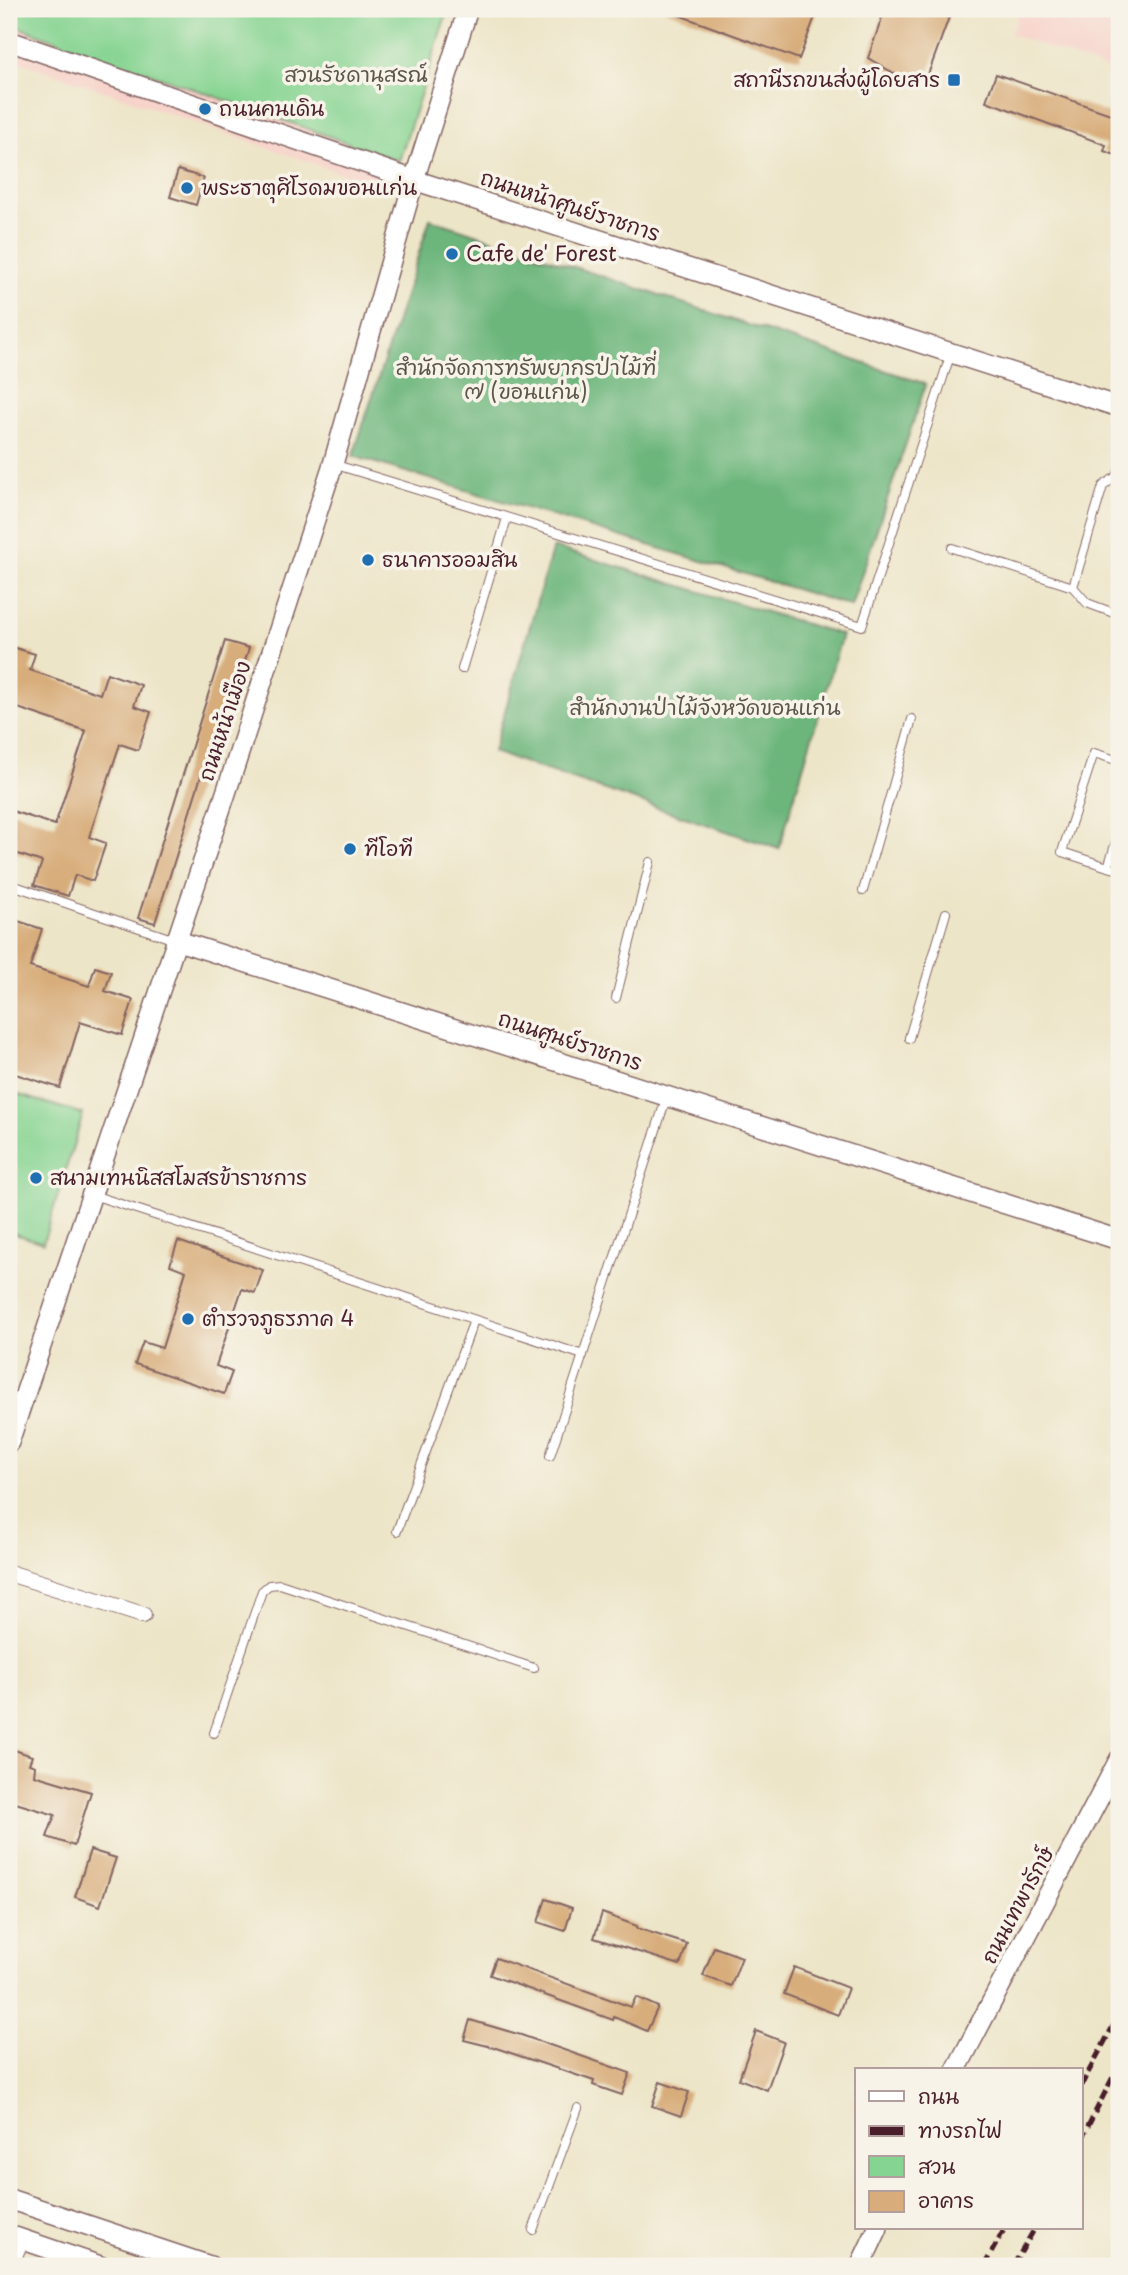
<svg xmlns="http://www.w3.org/2000/svg" width="1128" height="2275" viewBox="0 0 1128 2275" font-family="'Playpen Sans','Playpen Sans Thai',sans-serif">
<style>
.built{fill:#f7d1c9}
.green{fill:#86d492;stroke:#687a5e;stroke-width:2}
.forest{fill:#6cb67c;stroke:#5b6a54;stroke-width:2}
.building{fill:#d8ad7b}
.lines{fill:none;stroke-linecap:round;stroke-linejoin:round}
.service-casing{stroke:#836462;stroke-width:10}
.minor-casing{stroke:#836462;stroke-width:18}
.tertiary-casing{stroke:#836462;stroke-width:22}
.service{stroke:#fff;stroke-width:8}
.minor{stroke:#fff;stroke-width:16}
.tertiary{stroke:#fff;stroke-width:19}
.rail{stroke:#4a1f2b;stroke-width:5;stroke-dasharray:10 5;stroke-linecap:butt}
.poi-dot{fill:#1f6fb2;stroke:#f7f3e8;stroke-width:2.5}
.labels{text-anchor:middle;stroke-width:7;stroke-linejoin:round;paint-order:stroke}
.park-label{font-size:21px;fill:#5c554a;stroke:#f7f3e8}
.poi-label{font-size:21px;fill:#4a1f2b;stroke:#f7f3e8;text-anchor:start}
.street-label{font-size:21px;fill:#4a1f2b;stroke:#f7f3e8}
</style>
<rect width="100%" height="100%" fill="#f7f3e8"/>
<filter id="ink" filterUnits="userSpaceOnUse"><feTurbulence type="fractalNoise" baseFrequency=".0143" numOctaves="2"/><feDisplacementMap in="SourceGraphic" scale="14" xChannelSelector="R" yChannelSelector="G"/><feConvolveMatrix kernelMatrix="1 2 1 2 8 2 1 2 1" color-interpolation-filters="sRGB"/></filter>
<filter id="wash" filterUnits="userSpaceOnUse"><feTurbulence type="fractalNoise" baseFrequency=".00686" numOctaves="4" result="noise"/><feDisplacementMap in="SourceGraphic" scale="28" xChannelSelector="R" yChannelSelector="G"/><feGaussianBlur stdDeviation="1.57" result="paint"/><feColorMatrix in="noise" values="0 0 0 0 0 0 0 0 0 0 0 0 0 0 0 0 0 1.4 0 .05"/><feComposite in="paint" operator="in"/></filter>
<g filter="url(#wash)">
<rect width="100%" height="100%" fill="#ede5c8"/>
<g class="built">
<polygon points="1020,9 1119,9 1119,74 1011,34"/>
<polygon points="9,24 399,161 390,190 9,58"/>
</g>
<g class="green">
<polygon points="9,9 448,9 399,161 9,24"/>
<polygon points="9,1092 83,1114 43,1243 9,1232"/>
</g>
<g class="forest">
<polygon points="430,219 926,384 851,606 353,456"/>
<polygon points="553,547 842,635 779,849 493,752"/>
</g>
<g id="blocks">
<g class="building">
<polygon points="665,9 818,9 799,59 665,10"/>
<polygon points="885,9 952,9 926,80 895,74 868,58"/>
<polygon points="996,74 1116,116 1119,115 1119,156 1104,151 1106,145 986,101"/>
<polygon points="178,170 204,178 196,205 170,197"/>
<polygon points="225,641 249,648 224,728 217,725 155,923 138,918"/>
<polygon points="9,646 35,654 30,670 100,694 107,673 141,685 134,706 151,712 138,750 120,744 89,837 106,843 93,881 75,875 68,896 34,885 42,862 9,851 9,810 55,825 86,731 9,705"/>
<polygon points="9,918 42,929 30,967 89,986 95,967 111,972 105,991 133,1000 122,1035 80,1022 60,1088 9,1072"/>
<polygon points="178,1241 263,1270 255,1293 242,1289 216,1366 232,1372 224,1394 135,1364 143,1342 162,1348 186,1271 170,1265"/>
<polygon points="9,1748 32,1756 29,1764 35,1766 34,1775 91,1792 74,1846 47,1837 55,1815 9,1801"/>
<polygon points="90,1850 116,1858 100,1906 75,1897"/>
<polygon points="546,1899 572,1908 565,1931 538,1922"/>
<polygon points="602,1913 637,1926 636,1928 687,1944 680,1965 594,1938"/>
<polygon points="714,1947 742,1957 731,1986 703,1976"/>
<polygon points="496,1958 631,2007 636,1997 658,2007 647,2031 614,2017 613,2020 490,1975"/>
<polygon points="794,1967 848,1988 838,2015 784,1994"/>
<polygon points="470,2020 521,2035 630,2073 622,2095 593,2085 594,2081 496,2048 464,2040"/>
<polygon points="756,2031 784,2042 767,2090 739,2079"/>
<polygon points="660,2082 689,2092 681,2116 652,2106"/>
</g>
</g>
</g>
<g filter="url(#ink)">
<use href="#blocks" fill-opacity="0" stroke="#836462" stroke-width="2"/>
<g class="lines">
<defs>
<g id="service">
<polyline points="333,464 862,626 951,353"/>
<polyline points="1119,471 1117,476 1103,486 1073,587 1087,603 1119,615"/>
<polyline points="952,548 1073,587"/>
<polyline points="462,669 507,518"/>
<polyline points="1119,833 1108,867 1119,870"/>
<polyline points="1108,867 1062,852 1094,753 1119,761"/>
<polyline points="9,884 175,940"/>
<polyline points="863,891 912,719"/>
<polyline points="616,998 650,862"/>
<polyline points="909,1038 946,913"/>
<polyline points="93,1195 583,1355"/>
<polyline points="550,1456 667,1096"/>
<polyline points="397,1531 474,1320"/>
<polyline points="214,1733 262,1591 269,1585 280,1584 534,1668"/>
<polyline points="533,2230 578,2108"/>
</g>
<g id="minor">
<polyline points="9,1573 143,1615"/>
<polyline points="10,2266 21,2239"/>
</g>
<g id="tertiary">
<polyline points="9,41 414,180 1119,407"/>
<polyline points="175,940 1119,1240"/>
<polyline points="9,1442 226,793 333,464 414,180 468,9"/>
<polyline points="956,2070 1119,1760"/>
<polyline points="9,2199 210,2266"/>
<polyline points="9,2235 100,2266"/>
<polyline points="860,2266 878,2228"/>
</g>
</defs>
<use href="#service" class="service-casing"/>
<use href="#minor" class="minor-casing"/>
<use href="#tertiary" class="tertiary-casing"/>
<use href="#service" class="service"/>
<use href="#minor" class="minor"/>
<use href="#tertiary" class="tertiary"/>
<g class="rail">
<polyline points="1081,2086 1119,2015"/>
<polyline points="1081,2140 1119,2065"/>
<polyline points="984,2266 1005,2228"/>
<polyline points="1013,2266 1035,2228"/>
</g>
</g>
</g>
<g class="poi-dot">
<rect x="947" y="73" width="14" height="14" rx="3.5"/>
<circle cx="205" cy="109" r="7"/>
<circle cx="187" cy="188" r="7"/>
<circle cx="452" cy="254" r="7"/>
<circle cx="368" cy="560" r="7"/>
<circle cx="350" cy="849" r="7"/>
<circle cx="36" cy="1178" r="7"/>
<circle cx="188" cy="1319" r="7"/>
</g>
<g class="labels">
<g class="park-label">
<text x="356" y="82">สวนรัชดานุสรณ์</text>
<text x="526" y="375">สำนักจัดการทรัพยากรป่าไม้ที่<tspan x="526" dy="24">๗ (ขอนแก่น)</tspan></text>
<text x="705" y="715">สำนักงานป่าไม้จังหวัดขอนแก่น</text>
</g>
<g class="poi-label">
<text x="940" y="87" text-anchor="end">สถานีรถขนส่งผู้โดยสาร</text>
<text x="219" y="116">ถนนคนเดิน</text>
<text x="201" y="195">พระธาตุศิโรดมขอนแก่น</text>
<text x="466" y="261">Cafe de' Forest</text>
<text x="382" y="567">ธนาคารออมสิน</text>
<text x="364" y="856">ทีโอที</text>
<text x="50" y="1185">สนามเทนนิสสโมสรข้าราชการ</text>
<text x="202" y="1326">ตำรวจภูธรภาค 4</text>
</g>
<g class="street-label">
<text transform="translate(570 206) rotate(18)" y="7">ถนนหน้าศูนย์ราชการ</text>
<text transform="translate(225 721) rotate(-72)" y="7">ถนนหน้าเมือง</text>
<text transform="translate(570 1041) rotate(18)" y="7">ถนนศูนย์ราชการ</text>
<text transform="translate(1018 1905) rotate(-62)" y="7">ถนนเทพารักษ์</text>
</g>
</g>
<rect width="1128" height="2275" fill="none" stroke="#f7f3e8" stroke-width="35"/>
<rect x="855" y="2068" width="228" height="161" fill="#f7f3e8" stroke="#b29e9c" stroke-width="2"/>
<rect x="869" y="2091" width="35" height="10" fill="#ffffff" stroke="#b29e9c" stroke-width="2"/>
<text x="918" y="2104" font-size="21" fill="#4a1f2b">ถนน</text>
<rect x="869" y="2126" width="35" height="10" fill="#4a1f2b" stroke="#b29e9c" stroke-width="2"/>
<text x="918" y="2138" font-size="21" fill="#4a1f2b">ทางรถไฟ</text>
<rect x="869" y="2156" width="35" height="21" fill="#86d492" stroke="#b29e9c" stroke-width="2"/>
<text x="918" y="2174" font-size="21" fill="#4a1f2b">สวน</text>
<rect x="869" y="2191" width="35" height="21" fill="#d8ad7b" stroke="#b29e9c" stroke-width="2"/>
<text x="918" y="2208" font-size="21" fill="#4a1f2b">อาคาร</text>
</svg>
